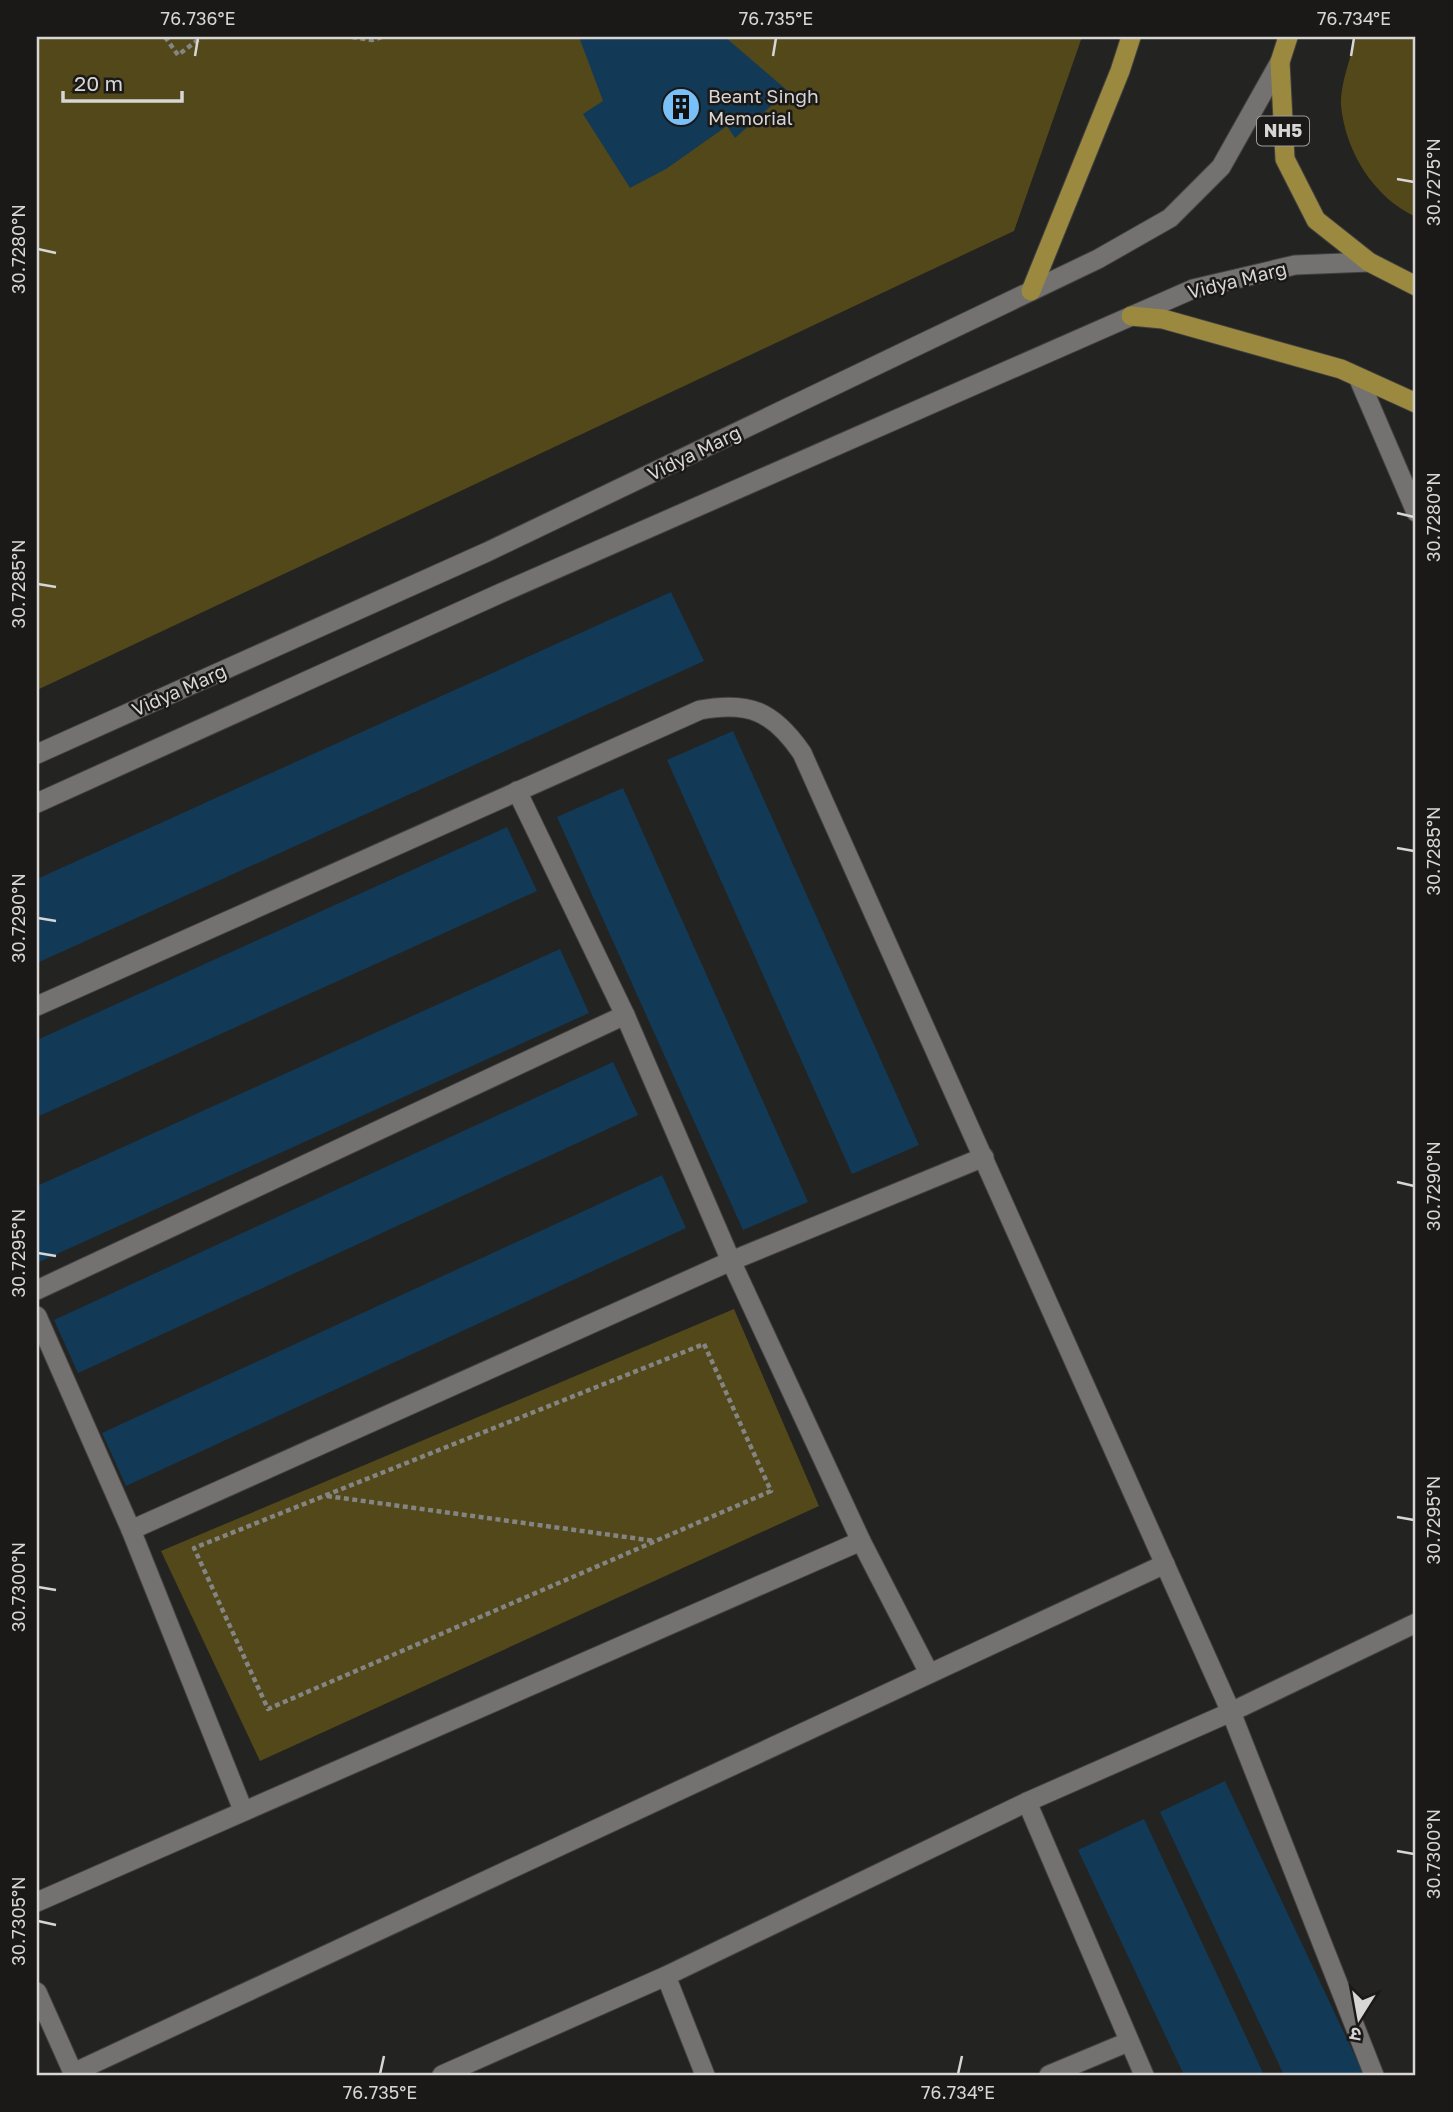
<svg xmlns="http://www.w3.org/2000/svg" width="1453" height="2112" viewBox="0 0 1453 2112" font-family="'Golos Text','Noto Sans Devanagari',sans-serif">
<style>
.green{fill:#52481a}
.building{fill:#123a57}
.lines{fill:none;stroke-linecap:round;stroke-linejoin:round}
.minor-casing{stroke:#42413f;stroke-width:21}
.tertiary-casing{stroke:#42413f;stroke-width:21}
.secondary-casing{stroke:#42413f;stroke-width:21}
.trunk-casing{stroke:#42413f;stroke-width:21}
.path{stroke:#848482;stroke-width:4.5;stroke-dasharray:5 3.5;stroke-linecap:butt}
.minor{stroke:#737270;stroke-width:19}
.tertiary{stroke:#737270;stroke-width:19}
.secondary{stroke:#737270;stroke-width:19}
.trunk{stroke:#9a893e;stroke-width:19}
.ticks{fill:none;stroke:#d7d6d5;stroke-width:2.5}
.labels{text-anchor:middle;stroke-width:5;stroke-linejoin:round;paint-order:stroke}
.shield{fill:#1a1917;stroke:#9e9d9c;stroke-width:2}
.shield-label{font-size:18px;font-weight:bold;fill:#d7d6d5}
.poi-label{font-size:19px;fill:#d7d6d5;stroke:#1a1917;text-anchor:start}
.street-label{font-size:19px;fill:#d7d6d5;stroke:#1a1917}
.neatline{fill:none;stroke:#d7d6d5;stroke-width:2.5}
.ticks-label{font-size:18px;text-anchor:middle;fill:#d7d6d5}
</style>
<rect width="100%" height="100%" fill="#232321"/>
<g class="green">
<polygon points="37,37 1082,37 1014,231 37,690"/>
<path d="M1356,37H1416V217C1374,198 1345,151 1341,105C1340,85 1351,57 1356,37Z"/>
<polygon points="734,1309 819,1506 260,1761 161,1551"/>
</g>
<g class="building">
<polygon points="579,37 725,37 788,91 735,138 727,126 666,169 630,188 583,114 603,101"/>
<polygon points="671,592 704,661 37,963 37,879"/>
<polygon points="733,731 919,1145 852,1174 667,760"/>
<polygon points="623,788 808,1202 743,1230 557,817"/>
<polygon points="507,827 537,891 37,1117 37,1040"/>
<polygon points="560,949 589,1013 37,1263 37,1186"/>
<polygon points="613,1062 638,1115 78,1373 54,1320"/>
<polygon points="662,1175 686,1228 126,1486 102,1433"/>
<polygon points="1225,1781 1364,2075 1284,2075 1160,1812"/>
<polygon points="1144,1819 1264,2075 1184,2075 1078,1850"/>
</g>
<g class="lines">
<defs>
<g id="minor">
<path d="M37,1006L700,710C749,701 773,711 802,753L1231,1712L1374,2075"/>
<polyline points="37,1290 625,1015"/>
<polyline points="37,1316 131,1530 731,1261 984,1157"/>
<polyline points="131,1530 243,1810"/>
<polyline points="861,1541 929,1673"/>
<polyline points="1027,1802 1144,2075"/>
<polyline points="37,1902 861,1541 731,1261 625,1015 517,791"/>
<polyline points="666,1976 705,2075"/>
<polyline points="37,1992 74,2075"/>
<polyline points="73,2073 1165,1564"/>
<polyline points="442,2075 666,1976 1027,1802 1231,1712 1416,1623"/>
<polyline points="1049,2075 1128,2042"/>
</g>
<polyline id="tertiary" points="1358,377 1416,512"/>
<g id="secondary">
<polyline points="37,754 487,552 1098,259 1170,218 1221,167 1280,62"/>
<polyline points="37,803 501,593 1193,289 1295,265 1369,262"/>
</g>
<g id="trunk">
<polyline points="1288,37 1280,62 1285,159 1316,220 1369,262 1416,286"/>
<polyline points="1031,291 1120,71 1131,37"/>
<polyline points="1131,316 1163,319 1341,369 1416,403"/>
</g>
</defs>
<use href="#minor" class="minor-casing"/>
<use href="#tertiary" class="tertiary-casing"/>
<use href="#secondary" class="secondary-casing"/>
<use href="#trunk" class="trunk-casing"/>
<g class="path">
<polyline points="165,37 178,55 202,37"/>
<polyline points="352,37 372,40 382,37"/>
<polygon points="704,1344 771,1491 268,1709 194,1548"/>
<polyline points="327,1496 655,1541"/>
</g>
<use href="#minor" class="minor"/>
<use href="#tertiary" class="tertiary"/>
<use href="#secondary" class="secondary"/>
<use href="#trunk" class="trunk"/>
</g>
<path class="ticks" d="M195,56L198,38M773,56L776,38M1351,56L1354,38M1397,179L1414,182M38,249L56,253M1397,513L1414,517M38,584L56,587M1397,848L1414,851M38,918L56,921M1397,1182L1414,1186M38,1253L56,1256M1397,1517L1414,1520M38,1587L56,1590M1397,1851L1414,1854M38,1921L56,1925M380,2074L384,2056M958,2074L962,2056"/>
<defs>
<symbol id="building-disc" viewBox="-11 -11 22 22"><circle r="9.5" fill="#79bff8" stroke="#1a1917"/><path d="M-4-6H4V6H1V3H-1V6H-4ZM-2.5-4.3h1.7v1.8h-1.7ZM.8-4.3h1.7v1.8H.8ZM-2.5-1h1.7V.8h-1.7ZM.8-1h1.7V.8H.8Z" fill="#111"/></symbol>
</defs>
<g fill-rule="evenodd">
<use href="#building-disc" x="659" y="85" width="44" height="44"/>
</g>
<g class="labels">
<rect class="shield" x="1257" y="116.5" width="52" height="29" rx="5"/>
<g class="shield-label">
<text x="1283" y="137">NH5</text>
</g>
<g class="poi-label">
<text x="708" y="103">Beant Singh<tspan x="708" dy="22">Memorial</tspan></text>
</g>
<g class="street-label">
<text transform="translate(1237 280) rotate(-14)" y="7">Vidya Marg</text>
<text transform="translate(694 453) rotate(-26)" y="7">Vidya Marg</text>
<text transform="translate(179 690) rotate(-24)" y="7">Vidya Marg</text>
</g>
</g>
<rect width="1453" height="2112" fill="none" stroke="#1a1917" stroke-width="77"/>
<g transform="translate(1359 2018) rotate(191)" stroke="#1a1917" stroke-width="5" paint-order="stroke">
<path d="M0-5L12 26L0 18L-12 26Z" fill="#d7d6d5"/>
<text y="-10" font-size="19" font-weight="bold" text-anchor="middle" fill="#d7d6d5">उ</text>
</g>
<path d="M63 91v10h119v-10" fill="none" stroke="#d7d6d5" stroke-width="3.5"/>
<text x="74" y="91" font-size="21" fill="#d7d6d5" stroke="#1a1917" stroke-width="5" paint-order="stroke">20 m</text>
<rect x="38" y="38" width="1376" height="2036" class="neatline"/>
<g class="ticks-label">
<text x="198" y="25">76.736°E</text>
<text x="776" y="25">76.735°E</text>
<text x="1354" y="25">76.734°E</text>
<text transform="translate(1434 182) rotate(-90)" y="6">30.7275°N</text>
<text transform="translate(19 249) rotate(-90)" y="6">30.7280°N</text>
<text transform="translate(1434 517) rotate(-90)" y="6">30.7280°N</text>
<text transform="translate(19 584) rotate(-90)" y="6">30.7285°N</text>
<text transform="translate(1434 851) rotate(-90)" y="6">30.7285°N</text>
<text transform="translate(19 918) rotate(-90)" y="6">30.7290°N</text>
<text transform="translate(1434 1186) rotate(-90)" y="6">30.7290°N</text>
<text transform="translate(19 1253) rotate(-90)" y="6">30.7295°N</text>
<text transform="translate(1434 1520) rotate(-90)" y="6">30.7295°N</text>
<text transform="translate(19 1587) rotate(-90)" y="6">30.7300°N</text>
<text transform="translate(1434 1854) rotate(-90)" y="6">30.7300°N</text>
<text transform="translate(19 1921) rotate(-90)" y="6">30.7305°N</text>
<text x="380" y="2099">76.735°E</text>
<text x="958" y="2099">76.734°E</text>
</g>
</svg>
